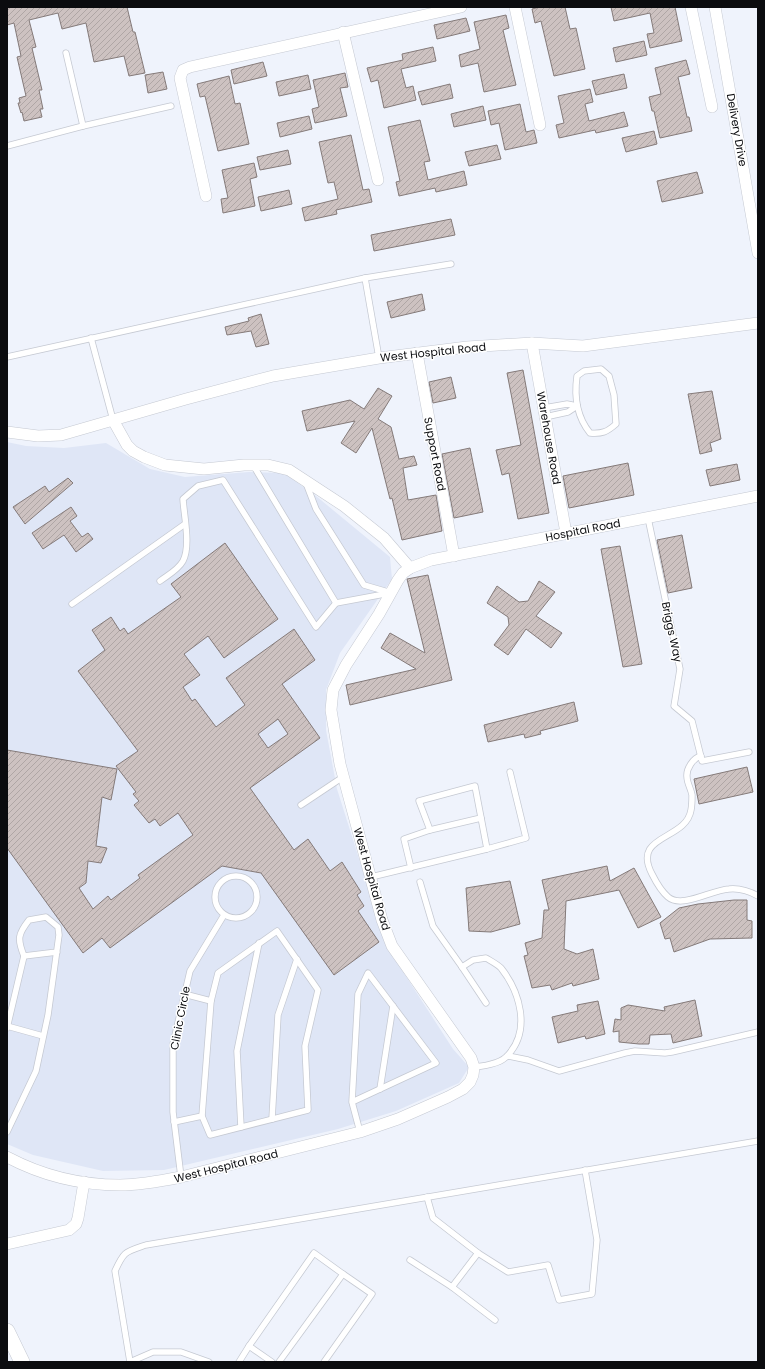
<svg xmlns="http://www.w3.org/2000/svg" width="765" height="1369" viewBox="0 0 765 1369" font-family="Poppins,sans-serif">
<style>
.built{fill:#dfe6f6}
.building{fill:url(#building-hatch);stroke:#847a79;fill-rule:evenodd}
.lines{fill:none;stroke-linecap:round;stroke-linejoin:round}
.lane-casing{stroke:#c5c9d2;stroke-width:7}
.street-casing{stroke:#c5c9d2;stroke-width:12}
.secondary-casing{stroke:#c5c9d2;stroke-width:16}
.lane{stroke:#fff;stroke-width:5.5}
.street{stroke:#fff;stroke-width:11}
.secondary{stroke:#fff;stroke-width:15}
.labels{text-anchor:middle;stroke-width:3;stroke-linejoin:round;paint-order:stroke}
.street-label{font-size:11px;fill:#0b0c0f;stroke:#fff}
</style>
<defs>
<pattern id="building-hatch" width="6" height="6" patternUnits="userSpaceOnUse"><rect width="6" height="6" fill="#cdc2c1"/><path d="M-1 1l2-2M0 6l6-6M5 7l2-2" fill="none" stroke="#afa6a5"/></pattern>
</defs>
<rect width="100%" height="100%" fill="#eff3fc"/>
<polygon class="built" points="7,442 26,446 64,448 106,443 150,469 185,477 249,472 284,473 316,496 390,557 392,579 340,653 326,690 326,730 337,789 387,947 453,1049 469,1067 459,1083 396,1111 338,1129 164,1170 103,1171 33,1155 7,1144"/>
<g class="building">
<polygon points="12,7 127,7 133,32 135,32 145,73 129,76 124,56 94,62 86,23 62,29 58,13 29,20 36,47 32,48 42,90 39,90 43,109 40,109 42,117 24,121 22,112 21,113 18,103 20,103 19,98 26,96 17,57 21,56 14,23 7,25 7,8"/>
<polygon points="540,7 565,7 570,29 576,28 585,69 554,76 541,21 535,23 532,9"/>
<polygon points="611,7 675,7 682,41 650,48 647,34 654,33 650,13 614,21"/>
<polygon points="506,15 509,28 503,30 516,85 484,92 478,63 461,67 459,55 480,49 474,22"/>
<polygon points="466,18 470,31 437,39 434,25"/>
<polygon points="644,41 647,55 616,62 613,48"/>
<polygon points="433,47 436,61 401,69 406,88 413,86 416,100 384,108 378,80 371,82 367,68 403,60 402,54"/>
<polygon points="686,60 690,74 678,77 687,117 689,117 692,131 660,138 654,111 652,111 649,97 661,94 655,68"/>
<polygon points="263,62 267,76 234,84 231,70"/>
<polygon points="163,72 167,89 148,93 145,75"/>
<polygon points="345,73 348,87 340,88 347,116 315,123 312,109 319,107 313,80"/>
<polygon points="624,74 627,88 596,95 592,81"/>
<polygon points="308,75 311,89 279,96 276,82"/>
<polygon points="229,76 235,104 240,103 249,144 218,151 205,96 200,97 197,84"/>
<polygon points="450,84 453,98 422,105 418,92"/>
<polygon points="590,89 593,102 585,104 589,121 624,112 628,126 596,133 595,130 559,138 556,125 564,123 558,96"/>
<polygon points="520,104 526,132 534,130 537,143 505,150 499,123 491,125 488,111"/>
<polygon points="483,106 486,120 454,127 451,114"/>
<polygon points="309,116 312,129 280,137 277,123"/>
<polygon points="420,120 430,161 424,162 428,180 464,171 467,185 436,192 435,188 399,196 396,182 400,181 388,127"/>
<polygon points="654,131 657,144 626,152 622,138"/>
<polygon points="351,135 363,190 369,189 372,202 336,210 337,214 305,221 302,208 338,199 334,182 328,183 319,142"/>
<polygon points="497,145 501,159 469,166 465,152"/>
<polygon points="288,150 291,164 260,170 257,157"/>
<polygon points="254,163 257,177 250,179 255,206 223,213 221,199 228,198 222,170"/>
<polygon points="697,172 703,193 662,202 657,181"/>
<polygon points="289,190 292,204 261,211 258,197"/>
<polygon points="451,219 455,235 374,251 371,235"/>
<polygon points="422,294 425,310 391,318 387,302"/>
<polygon points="261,314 269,344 256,347 251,331 227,335 225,327 249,321 248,318"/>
<polygon points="523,370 549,513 518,519 509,473 502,475 496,450 521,445 507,373"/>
<polygon points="451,377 456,398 433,403 429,382"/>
<polygon points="378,388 392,396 378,419 391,427 399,459 414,456 417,465 403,468 408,500 436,495 442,531 402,540 392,498 390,499 372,428 356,453 341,443 355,421 307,431 302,411 350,400 364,409"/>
<polygon points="712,391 721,439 710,443 712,451 700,454 688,394"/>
<polygon points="470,448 483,512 454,518 442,454"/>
<polygon points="628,463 634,495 569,508 563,476"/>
<polygon points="737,464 740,480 710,486 706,470"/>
<polygon points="68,478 73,483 25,524 13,507 45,486 49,492"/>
<polygon points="71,507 77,516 70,521 82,537 88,533 93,539 76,552 64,535 43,549 32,533"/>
<polygon points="682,535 692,588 668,593 657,540"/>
<path d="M225,543L278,619L224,658L208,636L184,654L200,675L183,687L192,701L195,699L216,727L245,705L226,678L294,629L315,660L282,684L320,738L250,788L294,850L308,839L330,871L342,862L361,892L357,895L364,906L358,911L379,942L334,975L261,873L222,866L110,948L102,938L83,953L7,848V750L117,769L111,800L102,797L96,846L107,848L101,863L88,861L86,883L79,888L93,909L108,896L111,900L140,878L138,875L193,835L178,813L160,826L155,819L149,823L134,805L139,801L133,794L136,792L116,766L138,751L78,671L105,650L92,630L111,617L120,631L124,628L128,634L181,597L171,584ZM278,719L288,734L268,748L258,734Z"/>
<polygon points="620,546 642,664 623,667 601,549"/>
<polygon points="428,575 452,680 350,705 346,685 416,669 381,648 390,633 425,653 407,579"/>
<polygon points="539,581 555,592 536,616 562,633 551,648 526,629 508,655 494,645 509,625 508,617 487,603 497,586 519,602 528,601"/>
<polygon points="574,702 578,721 540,731 541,734 525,738 524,734 488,742 484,725"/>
<polygon points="747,767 753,792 699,804 694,779"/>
<polygon points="607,866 610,881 634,868 661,917 638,928 619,890 566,901 564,949 577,954 593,949 599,979 573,986 572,983 552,990 550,985 532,988 524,956 528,955 525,943 542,938 544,910 549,910 542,880"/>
<polygon points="510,881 520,924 491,932 469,931 466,888"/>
<polygon points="734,900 747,900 747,920 752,921 752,938 710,939 674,952 670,938 665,939 660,923 679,908 698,904"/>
<polygon points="695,1000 702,1036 673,1043 671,1034 650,1035 649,1044 639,1044 619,1042 619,1031 613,1032 615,1019 621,1020 621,1008 628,1005 665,1011 664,1007"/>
<polygon points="598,1001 605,1034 586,1039 585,1036 558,1043 552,1017 578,1011 577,1005"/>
</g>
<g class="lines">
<defs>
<g id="lane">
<polyline points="66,53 83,126"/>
<polyline points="7,146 83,126 171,106"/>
<polyline points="365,278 451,264"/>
<polyline points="91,338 113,420"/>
<polyline points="7,357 365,278 379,358"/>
<path d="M601,369L609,376L614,395L616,424C607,432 602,434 590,433C577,417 574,397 577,376L584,371Z"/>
<polyline points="544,408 567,404 577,406"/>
<polyline points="545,417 568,412 577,406"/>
<polyline points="253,465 336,603 390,593"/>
<polyline points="306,483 316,509 364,585 388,592"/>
<polyline points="648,518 680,669 674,706 692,721 702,761 749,752"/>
<path d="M160,581C168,575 178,570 183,561C191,546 184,516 183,499L198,486L223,480L316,627L336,603"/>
<polyline points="72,604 185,524"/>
<path d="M701,756C693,758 686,769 687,777C687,783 691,789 692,795C692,799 692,805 691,810C686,841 631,834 652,874C656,882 661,891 668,897C682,909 711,890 729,889C739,888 749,891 758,896"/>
<polyline points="301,805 343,777"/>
<polyline points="430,830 481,818"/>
<polyline points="487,849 526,838 510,772"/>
<circle cx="236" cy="897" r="21"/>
<polyline points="371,877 487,849 475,786 419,801 430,830 404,839 411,868"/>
<polyline points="420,882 433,926 462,967 486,1003"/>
<path d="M462,967L473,960L486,958C491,961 497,964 501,968C520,992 531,1030 508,1055C501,1064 485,1066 474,1067"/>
<polyline points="7,1026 43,1036"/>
<polyline points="7,1028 24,956"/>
<polyline points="508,1056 528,1060 559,1071 625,1053 635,1051 665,1053 672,1052 758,1032"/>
<polyline points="380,1089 393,1006"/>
<polyline points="352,1102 358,994 368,973 436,1063 352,1102 360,1132"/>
<polyline points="202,1116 211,1001"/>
<polyline points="272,1119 278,1015 297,959"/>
<polyline points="174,1122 202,1116 210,1135 308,1110 305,1046 318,990 277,931 218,973 211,1001 184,994"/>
<polyline points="241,1127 237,1051 259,943"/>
<path d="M7,1132L36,1071L48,1015L59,935L58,927L46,917L29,920C18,934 17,939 24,956L57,952"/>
<polyline points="181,1177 173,1112 173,1044 190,971 224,915"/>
<polyline points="427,1197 433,1218 478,1253 508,1272 548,1265 559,1300 592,1294 597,1240 585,1170"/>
<polyline points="478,1253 452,1287 495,1320"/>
<polyline points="410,1260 452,1287"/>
<polyline points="249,1346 314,1253 343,1274"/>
<path d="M209,1362L181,1352H153L130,1362L115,1271C124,1251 125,1252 146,1245L758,1141"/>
<polyline points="239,1362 249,1346 272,1362"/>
<polyline points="279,1362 343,1274 372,1294 324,1362"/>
</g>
<g id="street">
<polyline points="515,7 540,125"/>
<polyline points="691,7 712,107"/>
<polyline points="715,7 758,253"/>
<polyline points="343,32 378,180"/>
<polyline points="206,196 180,78 183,70 190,67 461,7"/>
<polyline points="532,343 566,533"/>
<polyline points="417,353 454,556"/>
<polyline points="113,420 127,445 133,451 144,457 165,465 204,469 244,465 268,465 289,470 344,506 384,538 410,568"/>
<polyline points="7,432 38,436 61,435 186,399 273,376 379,358 467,347 532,343 583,346 758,323"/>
<path d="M7,1157C41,1175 81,1185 120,1185C140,1185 161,1181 181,1177L360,1132L398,1119L448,1097L463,1089L470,1082L473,1075L474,1067L471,1058L392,946L382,920L340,764L331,710L333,690L346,665L379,614L398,580L403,573L410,568L431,560L758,496"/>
<polyline points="7,1244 69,1230 76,1224 78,1218 84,1182"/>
</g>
<polyline id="secondary" points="7,1331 22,1362"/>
</defs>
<use href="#lane" class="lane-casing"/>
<use href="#street" class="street-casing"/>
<use href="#secondary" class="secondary-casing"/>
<use href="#lane" class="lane"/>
<use href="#street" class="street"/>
<use href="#secondary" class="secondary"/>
</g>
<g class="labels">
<g class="street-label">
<text transform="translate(737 130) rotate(80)" y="4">Delivery Drive</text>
<text transform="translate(433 352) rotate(-6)" y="4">West Hospital Road</text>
<text transform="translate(549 438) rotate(80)" y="4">Warehouse Road</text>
<text transform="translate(435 454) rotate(79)" y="4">Support Road</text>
<text transform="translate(583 530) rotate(-11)" y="4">Hospital Road</text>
<text transform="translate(672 632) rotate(78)" y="4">Briggs Way</text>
<text transform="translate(372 879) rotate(74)" y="4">West Hospital Road</text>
<text transform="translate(180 1018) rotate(-79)" y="4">Clinic Circle</text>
<text transform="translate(226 1166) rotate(-14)" y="4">West Hospital Road</text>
</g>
</g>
<rect width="765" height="1369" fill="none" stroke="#0b0c0f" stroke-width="16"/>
</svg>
